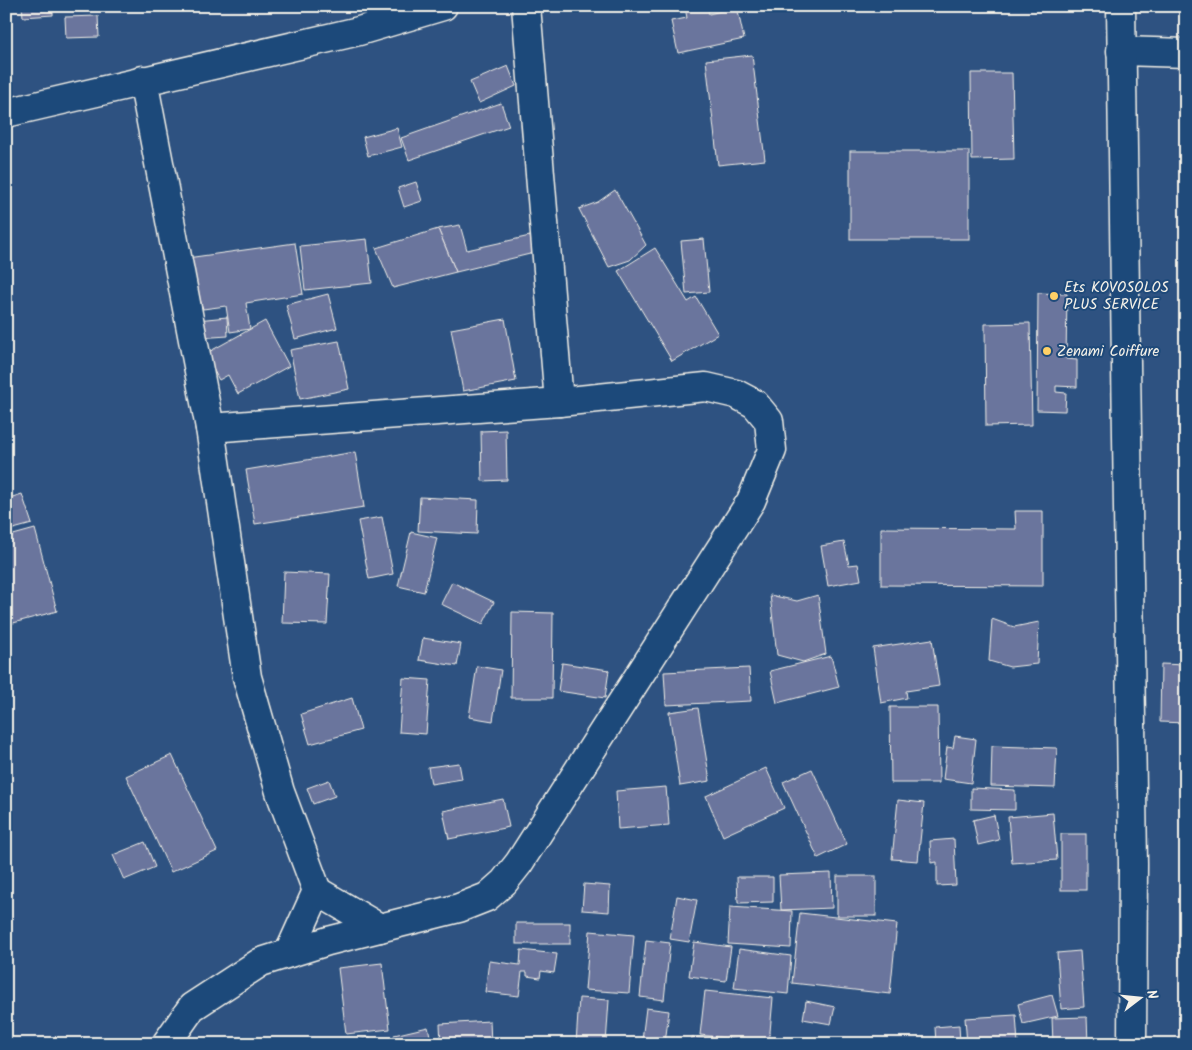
<svg xmlns="http://www.w3.org/2000/svg" width="1192" height="1050" viewBox="0 0 1192 1050" font-family="Kalam,sans-serif">
<style>
.building{fill:#6b749d;stroke:#f4f1e8}
.lines{fill:none;stroke-linecap:round;stroke-linejoin:round}
.minor-casing{stroke:#f4f1e8;stroke-width:31}
.major-casing{stroke:#f4f1e8;stroke-width:31}
.minor{stroke:#1f4a7a;stroke-width:28}
.major{stroke:#1f4a7a;stroke-width:28}
.poi-dot{fill:#ffd166;stroke:#1f4a7a;stroke-width:2}
.labels{text-anchor:middle;stroke-width:4;stroke-linejoin:round;paint-order:stroke}
.poi-label{font-size:15px;fill:#f4f1e8;stroke:#1f4a7a;text-anchor:start}
</style>
<rect width="100%" height="100%" fill="#2e5281"/>
<filter id="ink" filterUnits="userSpaceOnUse"><feTurbulence type="fractalNoise" baseFrequency=".02" numOctaves="2"/><feDisplacementMap in="SourceGraphic" scale="10" xChannelSelector="R" yChannelSelector="G"/><feConvolveMatrix kernelMatrix="1 2 1 2 8 2 1 2 1" color-interpolation-filters="sRGB"/></filter>
<g filter="url(#ink)">
<g class="building">
<polygon points="22,6 53,6 53,15 23,17"/>
<polygon points="707,6 709,14 737,7 744,39 678,53 671,21 687,18 685,7"/>
<polygon points="98,16 99,37 66,38 65,17"/>
<polygon points="752,55 765,160 718,165 706,60"/>
<polygon points="508,66 516,86 479,103 470,82"/>
<polygon points="971,73 1012,73 1014,159 972,160"/>
<polygon points="501,103 509,126 409,160 401,138"/>
<polygon points="397,128 402,147 368,156 363,137"/>
<rect x="850" y="151" width="119" height="88"/>
<polygon points="416,182 422,201 404,207 398,188"/>
<polygon points="615,190 646,245 630,260 609,267 579,209 598,202"/>
<polygon points="460,225 467,250 530,236 534,253 456,272 438,229"/>
<polygon points="438,229 456,272 393,288 376,248"/>
<polygon points="367,239 372,283 305,290 300,246"/>
<polygon points="704,239 709,292 686,294 681,241"/>
<polygon points="295,243 303,294 246,303 250,329 230,332 226,306 203,309 187,258"/>
<polygon points="655,248 688,302 696,297 718,334 672,361 618,271"/>
<polygon points="1038,293 1067,294 1066,359 1077,360 1077,387 1056,386 1056,392 1066,393 1065,411 1037,410"/>
<polygon points="328,294 337,328 295,339 286,305"/>
<polygon points="227,317 228,336 198,338 197,320"/>
<polygon points="505,319 516,381 463,391 451,329"/>
<polygon points="265,321 289,366 238,394 228,375 219,380 205,354"/>
<polygon points="1030,323 1032,425 986,426 985,324"/>
<polygon points="339,341 349,389 300,399 290,350"/>
<polygon points="506,430 507,480 482,481 481,431"/>
<polygon points="355,452 364,507 255,524 246,470"/>
<polygon points="22,494 32,524 6,531 6,499"/>
<polygon points="420,497 478,500 477,534 418,531"/>
<polygon points="1015,511 1043,511 1043,586 881,585 881,528 1016,529"/>
<polygon points="382,517 393,574 369,579 358,521"/>
<polygon points="35,529 57,611 6,625 6,537"/>
<polygon points="411,532 437,538 424,592 398,586"/>
<polygon points="844,542 849,565 858,564 861,580 828,586 821,546"/>
<polygon points="284,572 330,574 327,624 282,623"/>
<polygon points="452,582 494,602 483,624 441,604"/>
<polygon points="770,595 797,601 818,595 826,654 803,662 777,655"/>
<polygon points="512,612 553,613 552,698 511,698"/>
<polygon points="992,619 1014,627 1039,622 1037,664 1010,667 989,661"/>
<polygon points="423,638 461,644 457,666 419,660"/>
<polygon points="932,639 939,686 906,691 907,698 881,703 873,648"/>
<polygon points="831,656 839,687 777,703 770,671"/>
<polygon points="562,663 609,670 605,698 558,691"/>
<polygon points="1161,664 1186,665 1186,723 1160,722"/>
<polygon points="477,666 501,670 493,721 469,717"/>
<polygon points="749,668 751,701 666,705 664,672"/>
<polygon points="403,678 430,680 426,734 399,732"/>
<polygon points="352,698 361,730 310,744 301,714"/>
<polygon points="890,707 938,707 939,783 891,783"/>
<polygon points="698,708 710,781 680,786 669,712"/>
<polygon points="955,736 976,739 971,783 943,779 947,747 953,748"/>
<polygon points="992,746 1057,748 1055,788 991,786"/>
<polygon points="172,755 217,851 171,872 126,776"/>
<polygon points="459,763 462,779 431,784 428,767"/>
<polygon points="766,768 784,808 723,836 706,796"/>
<polygon points="812,769 847,844 818,858 783,782"/>
<polygon points="329,780 335,796 313,804 307,788"/>
<polygon points="666,787 669,825 618,829 616,791"/>
<polygon points="971,788 1015,790 1015,810 971,809"/>
<polygon points="503,799 509,827 449,839 443,811"/>
<polygon points="898,800 924,803 918,861 892,859"/>
<polygon points="1053,813 1057,860 1012,863 1008,817"/>
<polygon points="994,815 999,840 978,845 973,820"/>
<rect x="1061" y="834" width="25" height="56"/>
<polygon points="954,839 956,885 937,886 937,862 931,863 930,841"/>
<polygon points="145,842 155,867 124,880 113,855"/>
<polygon points="831,873 832,908 781,910 779,875"/>
<rect x="837" y="876" width="39" height="40"/>
<polygon points="737,877 773,877 773,902 738,903"/>
<polygon points="584,884 610,886 609,912 582,910"/>
<polygon points="677,896 697,900 689,942 670,939"/>
<polygon points="730,907 792,911 791,948 728,944"/>
<polygon points="800,913 897,924 890,994 792,983"/>
<rect x="516" y="923" width="54" height="21"/>
<polygon points="590,931 634,935 629,993 585,990"/>
<polygon points="646,940 670,943 664,1000 640,997"/>
<polygon points="694,942 731,947 726,981 689,976"/>
<polygon points="739,949 791,956 788,994 734,988"/>
<polygon points="521,950 557,954 554,973 541,971 540,978 527,976 527,972 522,972 519,996 485,992 489,961 520,965"/>
<polygon points="1080,951 1084,1007 1061,1009 1057,953"/>
<polygon points="382,963 390,1029 346,1034 338,968"/>
<polygon points="705,991 773,998 769,1043 700,1035"/>
<polygon points="1052,995 1058,1016 1023,1024 1018,1004"/>
<polygon points="579,998 609,1000 606,1044 576,1044"/>
<polygon points="806,1001 835,1007 831,1024 803,1019"/>
<polygon points="646,1008 669,1011 665,1043 642,1040"/>
<polygon points="1016,1015 1018,1044 967,1044 965,1018"/>
<polygon points="1087,1017 1088,1044 1053,1044 1052,1018"/>
<polygon points="490,1021 491,1044 441,1044 440,1024"/>
<polygon points="959,1025 960,1044 936,1044 935,1027"/>
<polygon points="428,1027 432,1044 396,1044 394,1035"/>
<polygon points="370,1037 372,1044 340,1044"/>
<polygon points="692,1037 742,1044 691,1044"/>
</g>
<g class="lines">
<defs>
<g id="minor">
<polyline points="526,6 559,402"/>
<polyline points="1121,51 1186,53"/>
<polyline points="143,80 210,428 247,677 280,792 317,891 289,953"/>
<polyline points="317,891 380,928"/>
<polyline points="166,1044 192,1007 261,962 328,941 459,908 487,897 504,882 519,863 751,501 772,450 769,421 755,404 736,394 706,387 559,402 210,428"/>
</g>
<g id="major">
<polyline points="1121,6 1133,864 1132,1044"/>
<polyline points="6,113 359,31 443,6"/>
</g>
</defs>
<use href="#minor" class="minor-casing"/>
<use href="#major" class="major-casing"/>
<use href="#minor" class="minor"/>
<use href="#major" class="major"/>
</g>
</g>
<g class="poi-dot">
<circle cx="1054" cy="296" r="5"/>
<circle cx="1047" cy="351" r="5"/>
</g>
<g class="labels">
<g class="poi-label">
<text x="1064" y="292">Ets KOVOSOLOS<tspan x="1064" dy="17">PLUS SERVICE</tspan></text>
<text x="1057" y="356">Zenami Coiffure</text>
</g>
</g>
<rect width="1192" height="1050" fill="none" stroke="#1f4a7a" stroke-width="25"/>
<rect x="12" y="12" width="1167" height="1025" fill="none" stroke="#f4f1e8" stroke-width="2" filter="url(#ink)"/>
<g transform="translate(1140 998) rotate(74)" stroke="#1f4a7a" stroke-width="4" paint-order="stroke">
<path d="M0-4L9 19L0 12L-9 19Z" fill="#f4f1e8"/>
<text y="-8" font-size="14" font-weight="bold" text-anchor="middle" fill="#f4f1e8">N</text>
</g>
</svg>
